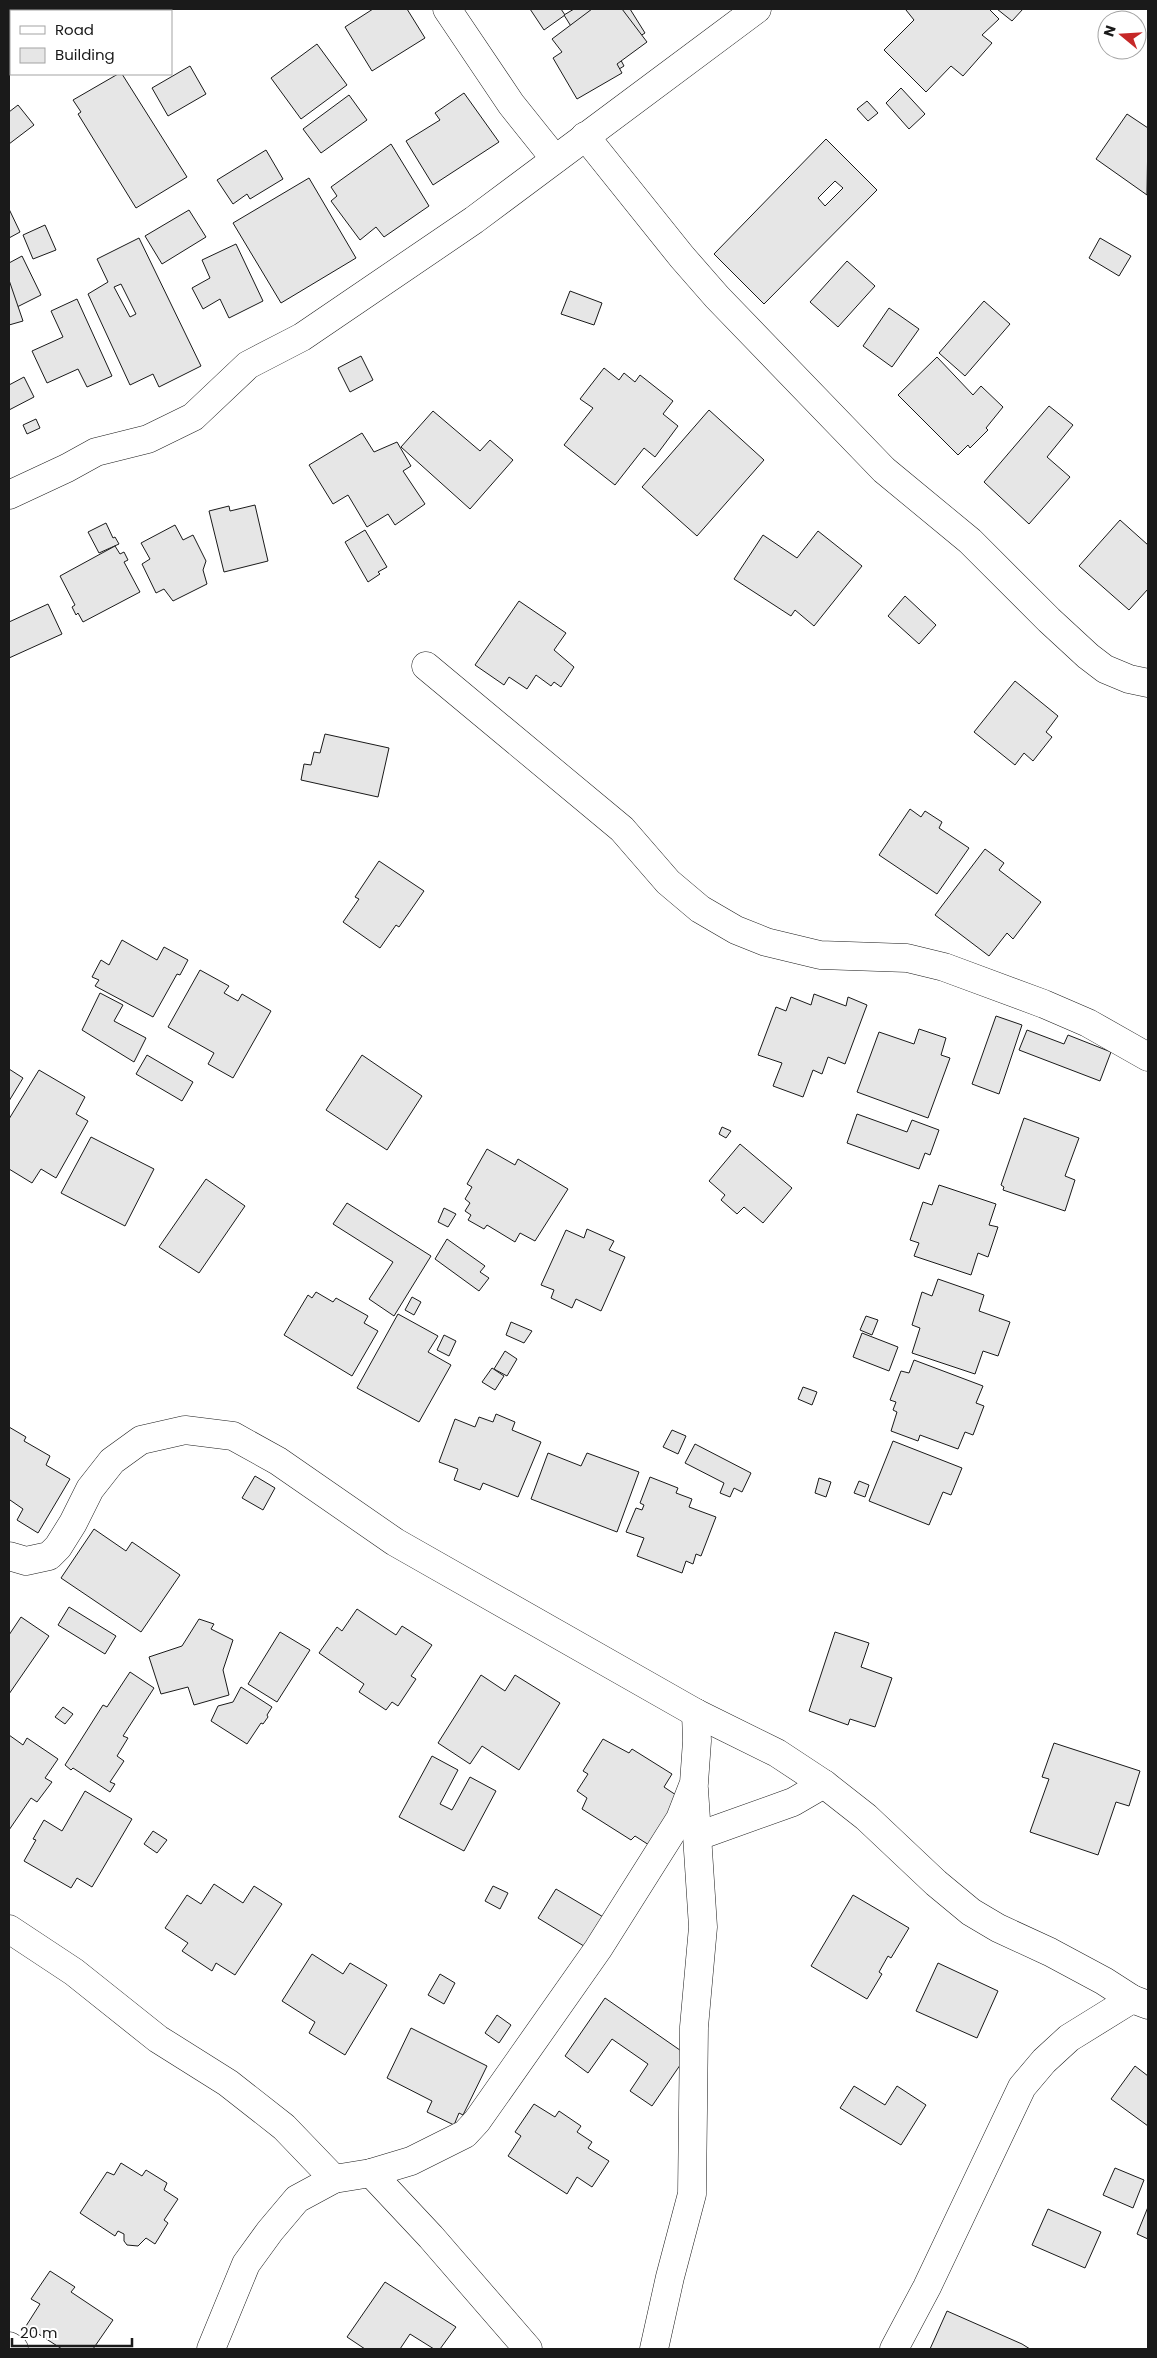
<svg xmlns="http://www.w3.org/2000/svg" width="1157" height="2358" viewBox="0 0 1157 2358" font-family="Poppins,sans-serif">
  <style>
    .building { fill: #e6e6e6; stroke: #1a1a1a; fill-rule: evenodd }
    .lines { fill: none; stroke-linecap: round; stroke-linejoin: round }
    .minor-casing { stroke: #1a1a1a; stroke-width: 29 }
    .minor { stroke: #fff; stroke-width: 28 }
  </style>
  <rect width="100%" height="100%" fill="#fff"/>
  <!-- building -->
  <g class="building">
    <path d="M9 9H19L20 11H11V22L9 23Z"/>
    <path d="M373 9H407L425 38 372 71 345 27Z"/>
    <path d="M530 9H561L565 15 544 30Z"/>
    <path d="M574 9H630L645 33 616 51 624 66 608 76 600 62 595 65 564 15Z"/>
    <path d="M592 9H622L647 42 617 64 622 73 577 99 553 58 562 52 552 39Z"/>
    <path d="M908 9H989L999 19 982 35 992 43 963 76 951 66 926 92 884 50 914 20 906 10Z"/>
    <path d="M997 9H1023L1012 21Z"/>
    <path d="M317 44 347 85 301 119 271 78Z"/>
    <path d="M190 66 206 94 168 116 152 88Z"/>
    <path d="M118 74H122L187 177 136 208 78 114 81 112 73 100Z"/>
    <path d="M901 88 925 114 909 129 886 103Z"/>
    <path d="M464 93 499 142 433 185 406 141 440 120 435 113Z"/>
    <path d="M349 95 367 120 321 153 303 129Z"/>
    <path d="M867 101 878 113 868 121 857 109Z"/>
    <path d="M18 105 34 125 9 144V112Z"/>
    <path d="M1127 114 1148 128 1147 195 1096 159Z"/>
    <path d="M826 139 877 190 764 304 714 254ZM835 181 843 188 825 206 818 198Z"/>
    <path d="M391 144 429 206 384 237 376 227 360 240 331 201 337 196 331 187Z"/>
    <path d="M266 150 283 179 250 199 247 194 233 204 217 180Z"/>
    <path d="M309 178 356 258 281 303 233 223Z"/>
    <path d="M9 209 20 232 9 238Z"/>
    <path d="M189 210 206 237 162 264 145 236Z"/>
    <path d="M45 225 56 250 33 259 23 235Z"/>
    <path d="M139 238 201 366 159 387 153 374 130 385 88 294 108 282 97 259ZM121 284 136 314 130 317 114 287Z"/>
    <path d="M1100 238 1131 256 1119 276 1089 258Z"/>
    <path d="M236 244 263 301 229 318 220 299 203 309 192 288 210 278 202 260Z"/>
    <path d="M22 256 41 295 9 311V263Z"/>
    <path d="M847 261 875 286 838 327 810 302Z"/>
    <path d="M9 280 23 321 9 325Z"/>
    <path d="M570 291 602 303 594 325 561 314Z"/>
    <path d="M77 299 112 376 87 387 78 369 47 383 32 351 63 337 51 311Z"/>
    <path d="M984 301 1010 324 965 376 939 353Z"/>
    <path d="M889 308 919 329 892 367 863 346Z"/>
    <path d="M361 356 373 380 350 392 338 368Z"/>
    <path d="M937 357 973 395 981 386 1003 407 986 428 988 430 970 448 968 445 958 455 898 395Z"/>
    <path d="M604 368 619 380 624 373 635 382 640 375 673 401 663 414 678 426 655 457 644 448 615 485 564 445 593 408 580 399Z"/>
    <path d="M24 377 34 397 9 410V385Z"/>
    <path d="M1049 406 1073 425 1047 457 1070 477 1029 524 984 482Z"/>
    <path d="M709 410 764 460 697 536 642 487Z"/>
    <path d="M433 411 480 451 490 440 513 460 470 509 401 447Z"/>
    <path d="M36 419 40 428 27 434 23 425Z"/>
    <path d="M362 433 374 452 397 442 411 466 403 471 425 504 395 525 388 514 367 527 348 495 333 504 309 465Z"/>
    <path d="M255 505 268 561 224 572 209 511 229 506 230 511Z"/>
    <path d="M1120 520 1148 545V589L1129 610 1079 566Z"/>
    <path d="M106 523 113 538 115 537 119 544 99 553 88 532Z"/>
    <path d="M175 525 183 540 193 535 206 561 203 570 207 584 173 601 164 589 156 593 142 564 150 559 141 543Z"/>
    <path d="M365 530 387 567 378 572 380 574 368 582 345 542Z"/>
    <path d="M818 531 862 566 814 626 795 610 791 616 734 579 763 535 797 558Z"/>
    <path d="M115 546 120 554 124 552 128 560 124 562 140 592 83 622 78 613 76 615 72 607 75 605 60 576Z"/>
    <path d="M905 596 936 625 919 644 888 616Z"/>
    <path d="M519 601 566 633 554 650 574 667 561 687 554 682 551 686 536 675 527 689 509 677 504 685 475 665Z"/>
    <path d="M48 604 62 634 9 658V622Z"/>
    <path d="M1015 681 1058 716 1046 732 1052 737 1033 761 1024 753 1015 765 974 732Z"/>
    <path d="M325 734 389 748 378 797 301 780 304 764 311 765 314 752 320 753Z"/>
    <path d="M910 809 921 817 925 811 942 822 939 828 969 848 937 894 879 855Z"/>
    <path d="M985 849 1004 863 999 870 1041 902 1013 939 1007 933 989 956 935 915Z"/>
    <path d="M379 861 424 891 399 927 396 925 380 948 343 922 359 899 355 897Z"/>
    <path d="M122 940 157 960 164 947 188 960 180 975 177 974 153 1017 95 986 99 980 92 977 101 960 109 965Z"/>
    <path d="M200 970 229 986 224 993 238 1001 242 994 271 1011 233 1078 208 1064 214 1053 168 1027Z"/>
    <path d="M100 993 123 1005 114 1021 146 1038 134 1062 82 1030Z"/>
    <path d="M814 994 846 1006 848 997 867 1005 845 1064 828 1057 822 1074 813 1070 803 1097 773 1086 782 1063 758 1055 776 1007 786 1011 791 997 811 1005Z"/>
    <path d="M996 1016 1022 1025 999 1094 972 1084Z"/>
    <path d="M919 1029 946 1038 941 1055 950 1058 928 1118 857 1092 879 1032 914 1044Z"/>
    <path d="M1027 1030 1064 1044 1068 1035 1111 1052 1100 1081 1019 1050Z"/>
    <path d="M147 1055 193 1082 182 1101 136 1074Z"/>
    <path d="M362 1055 422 1096 387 1150 326 1110Z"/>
    <path d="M9 1069 23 1078 9 1101Z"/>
    <path d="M39 1070 85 1097 76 1114 88 1121 56 1178 41 1169 32 1183 9 1169V1119Z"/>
    <path d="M857 1114 907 1132 912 1120 939 1130 930 1155 925 1153 919 1169 847 1143Z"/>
    <path d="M1024 1118 1079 1138 1065 1176 1075 1180 1065 1211 1003 1190 1004 1187 1001 1185Z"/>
    <path d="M722 1127 731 1131 726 1138 719 1134Z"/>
    <path d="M91 1137 154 1169 125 1226 61 1193Z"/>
    <path d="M740 1144 792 1188 763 1223 744 1207 737 1214 721 1200 725 1195 709 1181Z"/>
    <path d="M487 1149 515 1165 518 1159 568 1189 535 1241 520 1233 515 1242 487 1225 484 1229 468 1220 471 1215 465 1211 470 1203 465 1199 472 1187 467 1184Z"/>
    <path d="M206 1179 245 1206 199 1273 159 1247Z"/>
    <path d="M939 1185 996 1204 989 1225 998 1227 988 1257 978 1253 971 1275 914 1256 919 1243 910 1240 923 1202 932 1205Z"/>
    <path d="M347 1203 431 1256 394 1316 369 1299 393 1262 333 1224Z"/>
    <path d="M444 1208 456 1214 448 1227 438 1222Z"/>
    <path d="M587 1229 614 1241 609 1250 625 1257 601 1311 576 1299 572 1308 551 1298 554 1290 541 1285 566 1230 584 1238Z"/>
    <path d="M447 1239 485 1266 480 1272 489 1278 479 1291 435 1259Z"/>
    <path d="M938 1279 984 1295 979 1311 1010 1322 998 1356 983 1351 975 1374 912 1353 920 1328 912 1325 922 1292 932 1296Z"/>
    <path d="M316 1292 333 1302 336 1298 368 1316 364 1323 378 1331 352 1376 284 1335 308 1295 312 1298Z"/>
    <path d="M412 1297 421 1302 414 1315 405 1310Z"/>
    <path d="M398 1314 438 1336 428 1352 451 1365 419 1422 357 1388Z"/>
    <path d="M866 1316 878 1320 872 1335 860 1330Z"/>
    <path d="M511 1322 532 1331 524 1343 506 1335Z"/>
    <path d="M862 1333 898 1347 889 1371 853 1357Z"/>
    <path d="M444 1335 456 1341 449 1356 437 1350Z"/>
    <path d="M505 1351 517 1359 507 1376 494 1369Z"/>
    <path d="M914 1360 983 1386 976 1403 984 1406 973 1435 965 1432 958 1449 920 1435 918 1441 891 1431 897 1412 893 1410 896 1402 890 1400 901 1371 909 1373Z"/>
    <path d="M492 1368 504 1376 495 1390 482 1382Z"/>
    <path d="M803 1387 817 1392 812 1405 798 1399Z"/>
    <path d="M496 1414 515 1422 512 1430 541 1442 518 1497 483 1483 480 1490 454 1480 458 1469 439 1462 455 1419 475 1427 479 1417 493 1422Z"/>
    <path d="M9 1427 26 1437 24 1441 50 1456 46 1465 70 1479 38 1533 17 1520 23 1509 10 1500 9 1502Z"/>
    <path d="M672 1430 686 1436 678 1454 663 1447Z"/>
    <path d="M893 1441 962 1468 951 1495 943 1492 929 1525 869 1501Z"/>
    <path d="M695 1444 751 1473 742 1492 734 1488 730 1497 720 1493 724 1483 685 1463Z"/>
    <path d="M548 1453 581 1466 587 1453 639 1472 617 1532 531 1499Z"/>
    <path d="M255 1476 275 1488 263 1510 242 1498Z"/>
    <path d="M650 1477 678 1488 676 1493 692 1499 689 1507 716 1517 701 1556 696 1554 693 1564 686 1561 682 1573 637 1556 644 1538 626 1532 636 1508 642 1510 644 1505 640 1503Z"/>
    <path d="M819 1478 831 1482 826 1497 815 1493Z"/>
    <path d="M859 1481 869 1485 865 1497 854 1493Z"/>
    <path d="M94 1529 126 1551 132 1542 180 1575 141 1632 61 1578Z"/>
    <path d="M69 1607 116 1636 105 1654 58 1625Z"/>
    <path d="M357 1609 396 1635 402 1626 432 1645 411 1676 416 1679 398 1706 392 1702 386 1710 359 1692 364 1684 319 1653 337 1627 342 1631Z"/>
    <path d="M21 1617 49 1636 9 1694V1635Z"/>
    <path d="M199 1619 214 1624 211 1629 233 1640 223 1670 229 1695 194 1705 188 1687 161 1694 149 1657 182 1646Z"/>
    <path d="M280 1632 310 1650 277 1702 248 1684Z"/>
    <path d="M835 1632 869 1643 861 1667 892 1678 875 1727 850 1719 848 1725 809 1711Z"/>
    <path d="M130 1672 154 1688 123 1736 128 1738 117 1756 124 1761 110 1782 115 1784 110 1792 73 1768 71 1770 65 1765 103 1705 107 1707Z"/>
    <path d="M481 1675 505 1691 515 1675 560 1703 519 1770 482 1746 470 1764 438 1743Z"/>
    <path d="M241 1687 272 1707 267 1715 268 1717 263 1724 261 1723 247 1744 211 1721 218 1706 233 1702Z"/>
    <path d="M63 1707 73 1714 65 1724 55 1717Z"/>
    <path d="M9 1735 23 1745 27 1738 58 1759 45 1778 52 1782 37 1802 31 1798 9 1830Z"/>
    <path d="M603 1739 629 1753 632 1749 672 1774 664 1787 679 1797 649 1845 635 1836 631 1840 582 1809 587 1798 577 1791 588 1774 583 1771Z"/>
    <path d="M1054 1743 1140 1771 1129 1806 1116 1802 1098 1855 1030 1832 1049 1779 1042 1777Z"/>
    <path d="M432 1756 458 1770 440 1804 452 1810 470 1777 496 1791 464 1851 399 1817Z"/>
    <path d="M85 1791 132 1819 92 1887 77 1878 71 1888 24 1861 36 1840 33 1839 44 1820 62 1831Z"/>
    <path d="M153 1831 167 1840 157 1853 144 1844Z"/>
    <path d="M214 1884 243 1903 254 1886 282 1904 235 1975 216 1963 212 1971 182 1951 188 1943 165 1928 187 1895 201 1904Z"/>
    <path d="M493 1886 508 1893 500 1909 485 1901Z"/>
    <path d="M556 1889 610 1921 592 1951 538 1918Z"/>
    <path d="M853 1895 909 1928 891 1958 888 1956 879 1972 882 1974 867 1999 811 1966Z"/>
    <path d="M312 1954 343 1974 350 1963 387 1985 345 2055 309 2033 315 2022 282 2001Z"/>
    <path d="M938 1963 998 1991 977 2038 916 2011Z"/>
    <path d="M440 1974 455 1983 444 2004 428 1995Z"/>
    <path d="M605 1998 687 2055 652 2106 630 2091 648 2064 612 2039 588 2073 565 2056Z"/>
    <path d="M497 2015 511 2025 499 2043 485 2033Z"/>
    <path d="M411 2028 487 2066 463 2115 459 2113 454 2125 427 2112 432 2101 387 2078Z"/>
    <path d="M1135 2066 1148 2076V2126L1111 2099Z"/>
    <path d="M854 2086 885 2105 897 2086 926 2105 901 2145 840 2108Z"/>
    <path d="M534 2104 555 2117 559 2111 581 2126 577 2132 592 2142 588 2148 609 2161 592 2187 577 2177 567 2194 508 2156 521 2136 515 2132Z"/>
    <path d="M121 2163 142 2176 146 2170 167 2183 164 2190 178 2199 164 2220 168 2223 155 2244 146 2238 138 2246 127 2245 124 2241V2234L118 2231 115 2236 80 2213 107 2172 114 2175Z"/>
    <path d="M1115 2168 1144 2180 1133 2208 1103 2195Z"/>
    <path d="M1148 2207V2239L1137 2234Z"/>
    <path d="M1048 2209 1101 2232 1085 2268 1032 2245Z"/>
    <path d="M50 2271 75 2287 71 2292 113 2320 93 2349H62L26 2326 40 2304 31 2299Z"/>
    <path d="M385 2282 456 2327 440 2349H434L410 2334 400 2349H365L347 2337Z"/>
    <path d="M947 2311 1022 2344 1030 2349H930Z"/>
  </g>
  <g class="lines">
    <!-- minor casing -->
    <g class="minor-casing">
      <g id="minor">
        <path d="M447 9 511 104 555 159"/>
        <path d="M73 11 77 9"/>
        <path d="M9 50 11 48"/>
        <path d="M585 136 682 257 717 297 884 470 970 541 1049 620 1088 656 1105 669 1129 679 1148 683"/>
        <path d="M9 495 67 468 96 452 148 439 193 417 248 365 302 337 474 220 757 9"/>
        <path d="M426 666 622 829 668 882 700 909 736 930 766 942 820 955 907 958 944 967 1044 1004 1088 1023 1148 1057"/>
        <path d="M9 1556 26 1561 49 1556 58 1547 73 1523 90 1489 112 1461 141 1440 185 1430 233 1436 278 1461 395 1542 696 1713 777 1753 824 1784 866 1817 936 1883 971 1912 998 1928 1050 1952 1104 1981 1132 1999 1148 2005"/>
        <path d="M698 1836 793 1802 824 1784"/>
        <path d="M9 1929 74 1972 158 2039 228 2083 284 2127 334 2179"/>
        <path d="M371 2173 431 2237 528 2349"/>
        <path d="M9 2346 14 2349"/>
        <path d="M211 2349 246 2264 270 2231 297 2199 334 2179 371 2173 411 2161 465 2134 477 2121 598 1949 680 1819 694 1783 697 1741 696 1713"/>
        <path d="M654 2349 670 2277 692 2194 694 2027 703 1927 694 1789"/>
        <path d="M894 2349 927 2287 1022 2087 1044 2061 1069 2038 1132 1999"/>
      </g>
    </g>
    <!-- minor -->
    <use href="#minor" class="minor"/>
  </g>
  <!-- border -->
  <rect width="1157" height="2358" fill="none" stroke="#1a1a1a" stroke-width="20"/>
  <!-- legend -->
  <rect x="10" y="10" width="162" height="65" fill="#ffffff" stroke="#a3a3a3"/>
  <rect x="20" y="26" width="25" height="8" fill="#ffffff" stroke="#a3a3a3"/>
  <text x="55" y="35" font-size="15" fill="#1a1a1a">Road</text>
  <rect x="20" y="48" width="25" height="15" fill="#e6e6e6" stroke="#a3a3a3"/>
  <text x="55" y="60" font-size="15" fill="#1a1a1a">Building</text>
  <!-- north arrow -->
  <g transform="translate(1122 35) rotate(288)"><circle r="24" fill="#ffffff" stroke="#a3a3a3"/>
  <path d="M0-4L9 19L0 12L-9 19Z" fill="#c62828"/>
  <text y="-8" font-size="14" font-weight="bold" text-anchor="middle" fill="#1a1a1a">N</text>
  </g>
  <!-- scale -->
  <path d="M12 2338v8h120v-8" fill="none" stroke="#1a1a1a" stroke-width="2.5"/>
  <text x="20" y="2338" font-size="15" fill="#1a1a1a" stroke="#ffffff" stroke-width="4" paint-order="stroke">20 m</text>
</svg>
